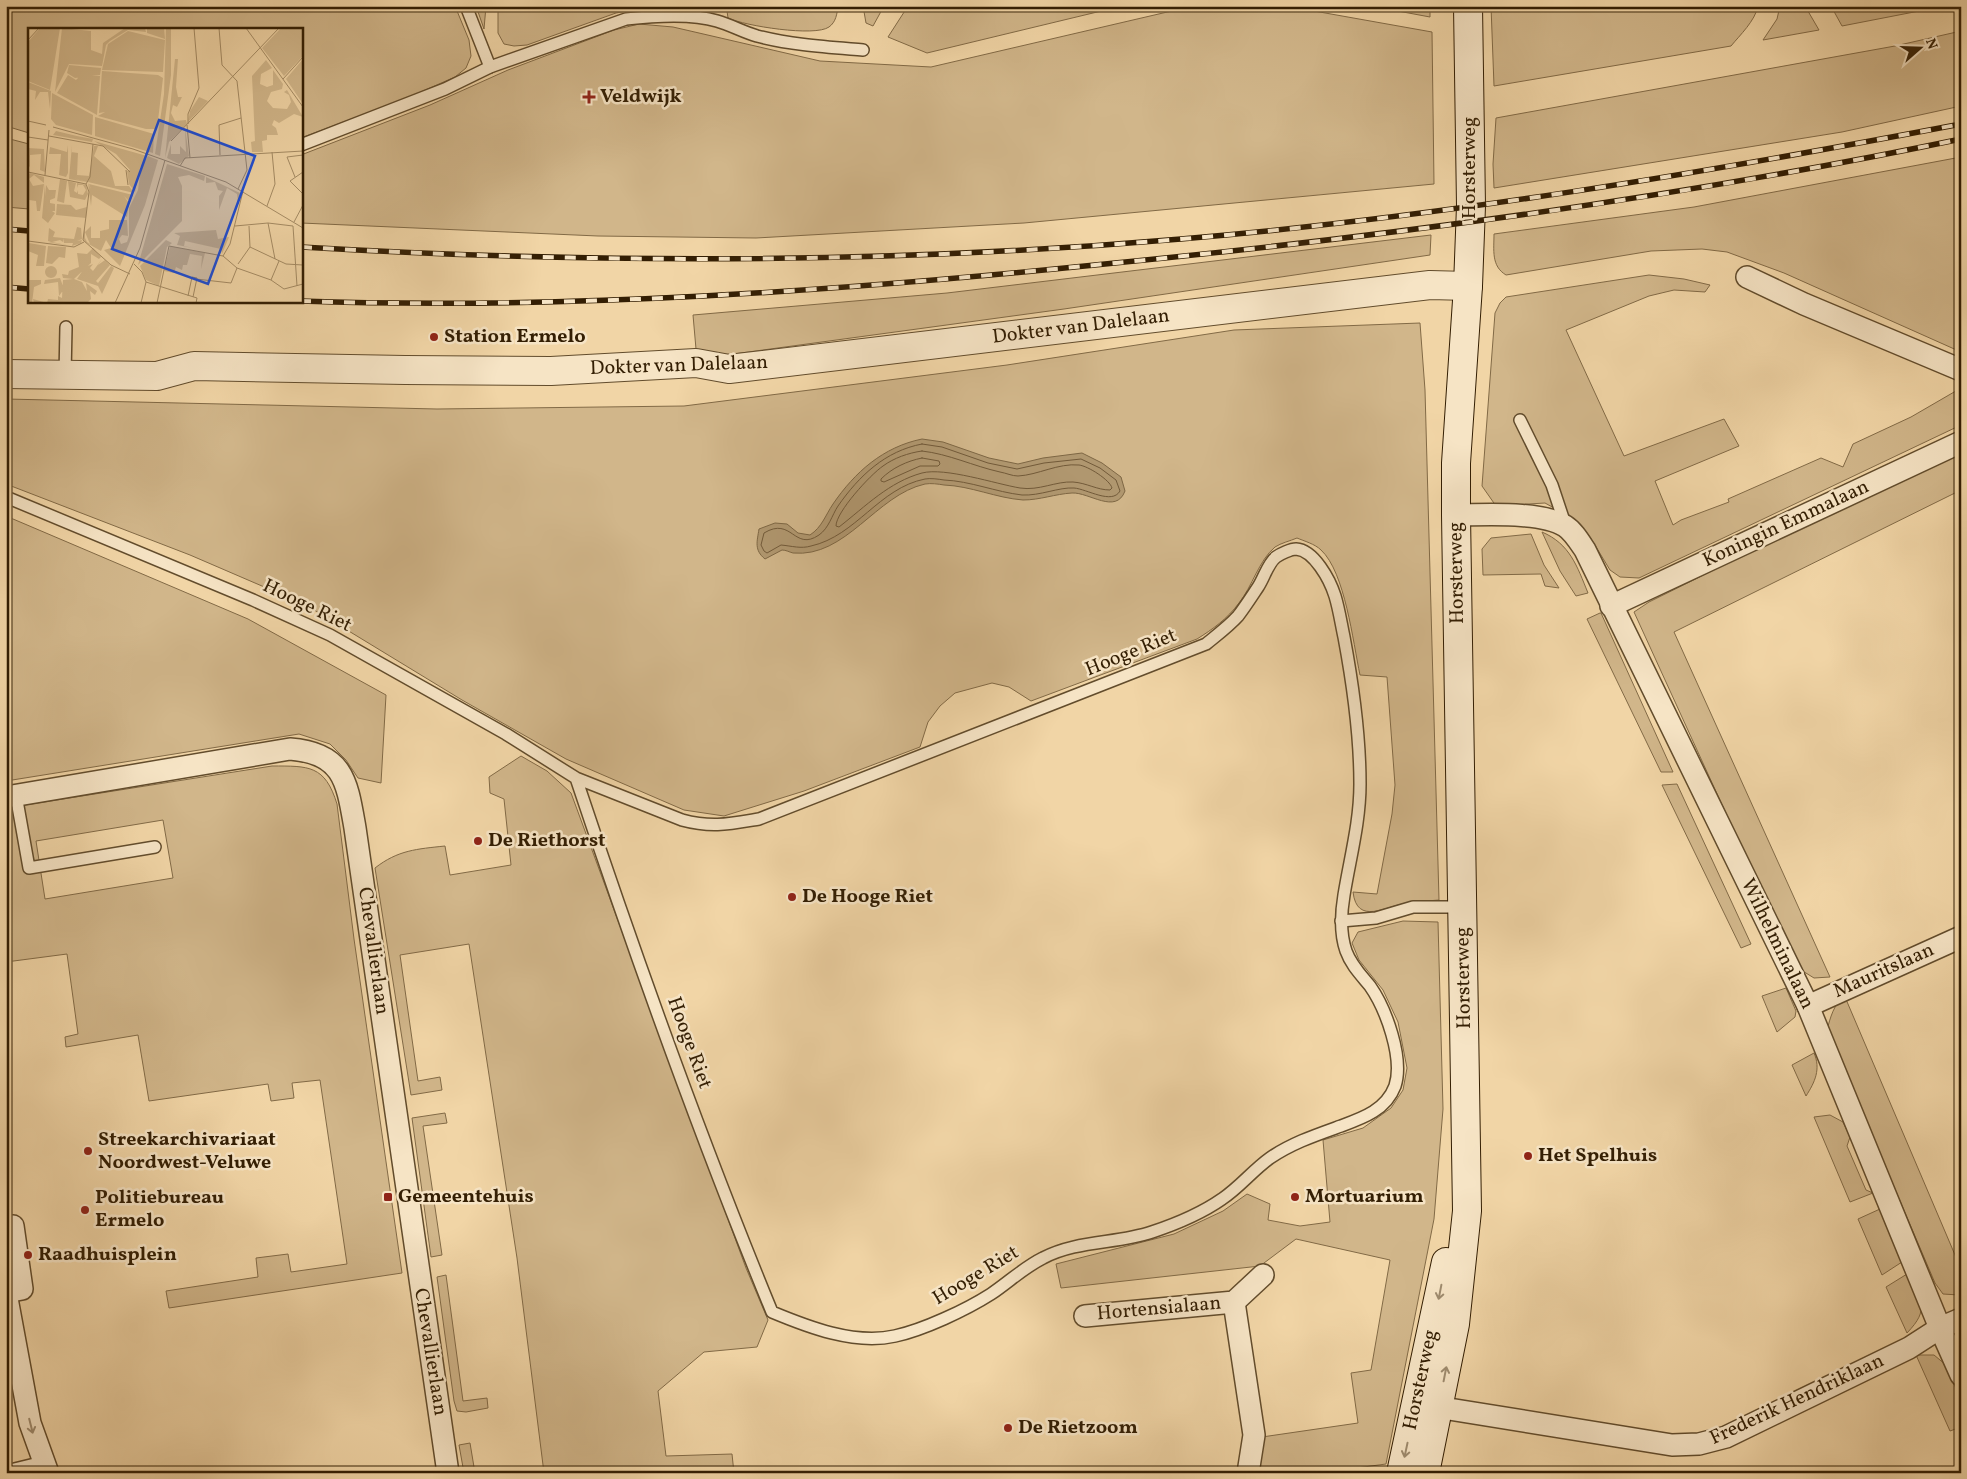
<svg xmlns="http://www.w3.org/2000/svg" width="1967" height="1479" viewBox="0 0 1967 1479" font-family="Vollkorn,serif">
  <style>
    .green { fill: #d1b68a; stroke: #826a46; fill-rule: evenodd }
    .water { fill: #b0976f; stroke: #7e6744 }
    .lines { fill: none; stroke-linecap: round; stroke-linejoin: round }
    .shore { stroke: #725a39; stroke-width: 1 }
    .service-casing { stroke: #624c2c; stroke-width: 14 }
    .minor-casing { stroke: #624c2c; stroke-width: 24 }
    .tertiary-casing { stroke: #624c2c; stroke-width: 30 }
    .secondary-casing { stroke: #331e03; stroke-width: 30 }
    .service { stroke: #f6e4c5; stroke-width: 11 }
    .minor { stroke: #f6e4c5; stroke-width: 21 }
    .tertiary { stroke: #f6e4c5; stroke-width: 28 }
    .secondary { stroke: #f6e4c5; stroke-width: 28 }
    .rail-casing { stroke: #331e03; stroke-width: 5.5 }
    .rail { stroke: #f6e4c5; stroke-width: 4; stroke-dasharray: 11; stroke-linecap: butt }
    .oneway { stroke: #9e8b6e }
    .poi-dot { fill: #8f2418; stroke: #f6e4c5; stroke-width: 2 }
    .labels { text-anchor: middle; dominant-baseline: central; stroke-width: 5; stroke-linejoin: round; paint-order: stroke }
    .poi-label { font-size: 20px; font-weight: bold; fill: #331e03; stroke: #f6e4c5; text-anchor: start }
    .street-label { font-size: 20px; fill: #331e03; stroke: #f6e4c5 }
    .inset-road { fill: none; stroke: #a58c65; stroke-width: 1 }
    .view { fill: #1d4ed8; fill-opacity: 0.15; stroke: #1d4ed8; stroke-width: 2.5 }
    .inset-edge { fill: none; stroke: #331e03; stroke-width: 2.5 }
  </style>
  <rect width="100%" height="100%" fill="#f1d5a6"/>
  <filter id="stains"><feTurbulence type="fractalNoise" baseFrequency=".004" numOctaves="4"/><feColorMatrix values="0 0 0 0 .2 0 0 0 0 .09 0 0 0 0 .02 0 0 0 .5 -.17"/></filter>
  <radialGradient id="worn" r=".72"><stop offset=".6" stop-color="#630" stop-opacity="0"/><stop offset="1" stop-color="#630" stop-opacity=".3"/></radialGradient>
  <!-- green -->
  <g class="green">
    <path d="M6 6H455L469 40 471 56 466 68 455 77 407 98 301 138V29H29V133L6 126Z"/>
    <path d="M476 6H486L484 29Z"/>
    <path d="M498 6H690L632 10 616 13 527 45 514 46 504 44 498 33Z"/>
    <path d="M729 6H838C837 14 836 22 829 27 815 37 745 26 728 18L727 11Z"/>
    <path d="M863 6H884L873 26 866 23Z"/>
    <path d="M908 6H1122L927 53 888 37Z"/>
    <path d="M1193 6H1286L1432 32 1434 184 1024 223 756 238 598 236 301 223V155L430 105 508 70 614 30 639 24 673 27 820 61 931 67Z"/>
    <path d="M1371 6H1430V17Z"/>
    <path d="M1491 6H1758C1755 21 1740 35 1731 46L1494 86Z"/>
    <path d="M1780 6H1805L1819 30 1763 40 1777 19Z"/>
    <path d="M1831 6H1945L1842 26Z"/>
    <path d="M1961 31V106L1842 132 1494 188 1493 164 1496 118 1895 46Z"/>
    <path d="M6 138 29 144V209L6 207Z"/>
    <path d="M1961 157V352L1784 273 1727 252 1702 249 1651 251 1506 275C1491 266 1494 250 1494 234L1694 207Z"/>
    <path d="M1431 235 1430 255 1064 309 719 356 696 349 693 315 947 293Z"/>
    <path d="M1649 275 1684 279 1710 285 1705 292 1674 290 1649 296 1566 330 1624 456 1724 419 1739 446 1655 481 1673 525 1681 520 1729 502 1728 499 1821 458 1843 467 1853 444 1911 417 1961 388V425L1639 578 1620 577 1610 570 1590 537 1565 514 1545 503 1496 506 1482 486 1495 313 1500 303 1506 297Z"/>
    <path d="M1420 323 1425 390 1439 900C1429 901 1418 901 1407 903 1386 906 1357 926 1353 892L1377 894 1392 814 1395 785 1387 677 1360 675C1353 642 1345 572 1321 550 1315 544 1304 541 1297 538 1290 541 1281 543 1275 547 1259 560 1252 587 1239 603 1227 619 1213 629 1197 639L1031 701 1009 687 992 683 955 693 940 706 928 722 920 747 804 791 724 816 684 810 566 759 462 700 306 605 190 555 6 484V399L437 409 684 406 1007 365 1234 330Z"/>
    <path d="M1961 453V490L1674 632 1830 977 1814 978 1793 965 1771 912 1634 612 1649 602 1766 544Z"/>
    <path d="M6 516 248 619 386 695 381 783 358 778 346 760 330 744 299 734 6 781Z"/>
    <path d="M1542 532C1570 544 1577 566 1588 593L1576 596 1560 571Z"/>
    <path d="M1531 534 1544 565 1559 588 1545 586 1541 574 1483 575 1482 549 1491 538Z"/>
    <path d="M1600 613H1601L1673 772H1661L1587 619Z"/>
    <path d="M521 756 547 771 571 793 746 1268 768 1320 757 1347 704 1352 658 1391 666 1456 732 1454 734 1473H544L517 1258 469 944 400 955 418 1081 440 1077 442 1090 411 1095 375 868C398 850 417 849 445 846L450 875 511 865 504 799 490 793 489 777Z"/>
    <path d="M272 766C309 766 325 765 337 804L354 939 402 1273 169 1308 166 1291 258 1277 256 1258 288 1254 291 1272 347 1264 320 1080 292 1083 294 1098 271 1101 268 1084 149 1101 138 1035 66 1047 65 1037 78 1034 67 954 6 962V808ZM163 820 173 878 45 899 36 841Z"/>
    <path d="M1677 784 1751 944 1741 948 1662 785Z"/>
    <path d="M1403 921 1438 922 1443 1109 1434 1219 1386 1464 1319 1473H1259L1262 1437 1358 1423 1351 1373 1371 1370 1390 1260 1296 1239 1260 1266 1061 1288 1056 1264 1174 1234 1223 1211 1247 1194 1270 1204 1268 1220 1300 1226 1330 1222 1323 1140 1363 1128 1391 1108 1403 1090 1407 1068 1398 1022 1383 990 1359 960 1352 943 1358 932Z"/>
    <path d="M1786 988 1796 1011 1795 1017 1777 1032 1762 996Z"/>
    <path d="M1845 997 1961 1269V1295H1959L1943 1294 1935 1283 1827 1030C1830 1019 1834 1002 1845 997Z"/>
    <path d="M1814 1053C1821 1069 1815 1082 1806 1096L1792 1065Z"/>
    <path d="M445 1113 447 1123 423 1126 442 1255 431 1257 412 1118Z"/>
    <path d="M1830 1115 1843 1122 1850 1137 1847 1146 1866 1190 1873 1193 1850 1202 1814 1117Z"/>
    <path d="M1880 1209 1902 1262 1882 1275 1858 1219Z"/>
    <path d="M1907 1274C1920 1302 1931 1308 1907 1333L1886 1287Z"/>
    <path d="M446 1275 463 1401 487 1398 488 1408 466 1412 457 1411 454 1401 437 1277Z"/>
    <path d="M1916 1355H1934L1946 1365 1961 1401V1427L1950 1431Z"/>
    <path d="M470 1443 475 1473H464L459 1445Z"/>
  </g>
  <!-- water -->
  <path class="water" d="M922 439 943 442 989 458 1018 464 1043 458 1082 453 1102 463 1121 477 1125 491C1116 515 1089 492 1072 493 1055 494 1040 500 1023 500 996 498 971 486 944 485 938 484 931 483 925 484 876 495 846 558 793 553 789 552 786 550 782 550L765 559C754 550 757 542 759 529L775 523 787 524 798 533 810 535C822 527 825 516 833 504 855 472 883 447 922 439Z"/>
  <g class="lines">
    <!-- shore -->
    <g class="shore">
      <path d="M922 444 942 447 988 463 1017 469 1044 463 1081 459 1100 468 1116 480 1120 491C1112 505 1087 489 1074 488 1059 487 1040 496 1022 495 996 492 970 481 944 480 938 479 930 478 925 479 879 488 856 536 811 546 801 549 792 546 781 545L767 553 764 551 761 545 764 533C792 516 794 552 819 535 829 528 832 515 838 506 859 476 885 451 922 444Z"/>
      <path d="M922 451C949 454 973 466 1000 472 1006 473 1012 476 1018 476 1038 475 1058 463 1079 465 1088 466 1110 480 1112 488L1110 490C1097 490 1087 483 1073 482 1056 481 1039 491 1020 488 996 484 945 467 922 473 889 482 866 506 839 527L836 526C836 512 870 475 883 466 894 458 908 453 922 451Z"/>
      <path d="M922 458 939 461 940 464 938 466H920L884 482 881 481V479C892 468 907 461 922 458Z"/>
    </g>
    <!-- service casing -->
    <g class="service-casing">
      <g id="service">
        <path d="M466 6 490 67"/>
        <path d="M301 145 445 89 490 67 626 19C653 16 691 13 717 21 731 25 743 32 757 36 792 45 827 47 863 50"/>
        <path d="M65 375 66 327"/>
        <path d="M1520 420 1552 485 1566 527"/>
        <path d="M6 497 253 600 330 635 506 734 576 778 682 820C712 828 729 824 759 819L1206 644C1217 635 1229 626 1238 616 1245 607 1252 596 1258 587 1264 578 1268 563 1276 557 1280 554 1291 549 1296 549 1314 550 1330 580 1335 596 1339 609 1341 623 1344 637 1353 685 1360 735 1360 784 1360 822 1350 858 1344 895 1341 913 1340 934 1346 951 1351 965 1361 975 1370 986 1386 1009 1404 1058 1395 1086 1386 1110 1363 1118 1341 1126 1316 1135 1292 1143 1270 1158 1253 1170 1240 1187 1222 1199 1202 1213 1176 1224 1152 1232 1117 1244 1077 1240 1043 1258 1023 1268 1009 1282 991 1294 966 1310 923 1330 895 1336 854 1345 808 1327 772 1312 700 1137 636 958 576 778"/>
        <path d="M16 795 29 868 155 847"/>
        <path d="M1341 921 1376 918 1413 907H1462"/>
        <path d="M6 1471 43 1462"/>
      </g>
    </g>
    <!-- minor casing -->
    <g class="minor-casing">
      <g id="minor">
        <path d="M1747 277 1804 304 1961 370"/>
        <path d="M1456 515C1484 515 1541 511 1565 526 1573 531 1579 541 1585 550L1808 1006 1940 1328 1961 1375"/>
        <path d="M1611 606 1961 442"/>
        <path d="M6 797 290 749C344 753 347 782 355 828L448 1473"/>
        <path d="M1808 1006 1961 937"/>
        <path d="M6 1227 13 1226 22 1289 6 1292"/>
        <path d="M6 1293 30 1423 48 1473"/>
        <path d="M1234 1302 1254 1435 1248 1473"/>
        <path d="M1085 1316 1234 1302 1263 1275"/>
        <path d="M1424 1405 1672 1445 1699 1444 1726 1437 1909 1348 1940 1328 1961 1319"/>
      </g>
    </g>
    <!-- tertiary casing -->
    <g class="tertiary-casing">
      <path id="tertiary" d="M6 374 157 376 194 366 405 370 551 371 696 363 729 369 1430 285 1468 286"/>
    </g>
    <!-- secondary casing -->
    <g class="secondary-casing">
      <g id="secondary">
        <path d="M1401 1473 1446 1262"/>
        <path d="M1425 1473 1455 1324 1467 1211 1456 515V463L1468 286 1471 206 1468 6"/>
      </g>
    </g>
    <!-- service -->
    <use href="#service" class="service"/>
    <!-- minor -->
    <use href="#minor" class="minor"/>
    <!-- tertiary -->
    <use href="#tertiary" class="tertiary"/>
    <!-- secondary -->
    <use href="#secondary" class="secondary"/>
    <!-- rail casing -->
    <g class="rail-casing">
      <g id="rail">
        <path d="M6 229 29 231"/>
        <path d="M301 247C594 264 888 264 1181 239 1443 217 1703 173 1961 124"/>
        <path d="M6 287 29 289"/>
        <path d="M300 301C569 310 838 291 1105 264 1392 236 1678 198 1961 139"/>
      </g>
    </g>
    <!-- rail -->
    <use href="#rail" class="rail"/>
  </g>
  <!-- one-way arrows -->
  <defs><path id="oneway-shaft" d="M-6 0H5M1.5-3L5.5 0L1.5 3" fill="none" stroke-width="1.6" stroke-linecap="round" stroke-linejoin="round" transform="scale(1.25)"/></defs>
  <g class="oneway">
    <use href="#oneway-shaft" transform="translate(1440 1292) rotate(101)"/>
    <use href="#oneway-shaft" transform="translate(1445 1374) rotate(-79)"/>
    <use href="#oneway-shaft" transform="translate(31 1426) rotate(76)"/>
    <use href="#oneway-shaft" transform="translate(1406 1450) rotate(102)"/>
  </g>
  <!-- markers -->
  <g class="poi-dot">
    <path d="M586.5 89.5h5v5h5v5h-5v5h-5v-5h-5v-5h5z"/>
    <circle cx="434" cy="337" r="5"/>
    <circle cx="478" cy="841" r="5"/>
    <circle cx="792" cy="897" r="5"/>
    <circle cx="88" cy="1151" r="5"/>
    <circle cx="1528" cy="1156" r="5"/>
    <rect x="383" y="1192" width="10" height="10" rx="2.5"/>
    <circle cx="1295" cy="1197" r="5"/>
    <circle cx="85" cy="1210" r="5"/>
    <circle cx="28" cy="1255" r="5"/>
    <circle cx="1008" cy="1428" r="5"/>
  </g>
  <g class="labels">
    <!-- poi labels -->
    <g class="poi-label">
      <text x="600" y="97">Veldwijk</text>
      <text x="444" y="337">Station Ermelo</text>
      <text x="488" y="841">De Riethorst</text>
      <text x="802" y="897">De Hooge Riet</text>
      <text x="98" y="1140">Streekarchivariaat<tspan x="98" dy="23">Noordwest-Veluwe</tspan></text>
      <text x="1538" y="1156">Het Spelhuis</text>
      <text x="398" y="1197">Gemeentehuis</text>
      <text x="1305" y="1197">Mortuarium</text>
      <text x="95" y="1198">Politiebureau<tspan x="95" dy="23">Ermelo</tspan></text>
      <text x="38" y="1255">Raadhuisplein</text>
      <text x="1018" y="1428">De Rietzoom</text>
    </g>
    <!-- street labels -->
    <g class="street-label">
      <text transform="translate(1470 168) rotate(-90)">Horsterweg</text>
      <text transform="translate(1081 327) rotate(-7)">Dokter van Dalelaan</text>
      <text transform="translate(679 366) rotate(-2)">Dokter van Dalelaan</text>
      <text transform="translate(1786 524) rotate(-25)">Koningin Emmalaan</text>
      <text transform="translate(1457 573) rotate(-91)">Horsterweg</text>
      <text transform="translate(307 606) rotate(26)">Hooge Riet</text>
      <text transform="translate(1131 653) rotate(-22)">Hooge Riet</text>
      <text transform="translate(1777 944) rotate(64)">Wilhelminalaan</text>
      <text transform="translate(373 951) rotate(82)">Chevallierlaan</text>
      <text transform="translate(1884 971) rotate(-24)">Mauritslaan</text>
      <text transform="translate(1464 978) rotate(-91)">Horsterweg</text>
      <text transform="translate(689 1043) rotate(70)">Hooge Riet</text>
      <text transform="translate(976 1276) rotate(-31)">Hooge Riet</text>
      <text transform="translate(1159 1309) rotate(-5)">Hortensialaan</text>
      <text transform="translate(430 1352) rotate(81)">Chevallierlaan</text>
      <text transform="translate(1421 1380) rotate(-78)">Horsterweg</text>
      <text transform="translate(1797 1400) rotate(-25)">Frederik Hendriklaan</text>
    </g>
  </g>
  <!-- overview -->
  <g transform="translate(28 28)">
    <rect width="275" height="275" fill="#f1d5a6"/>
    <path d="M12 0H32L22 62 0 53V14ZM34 0 63 3V22L74 26 75 15 97 0H117L118 4 100 2 82 13 78 17 74 38 41 36 27 64ZM119 0H136L137 11 119 5ZM138 0H143V47L132 128 127 126 136 66ZM253 0H275V28L256 48 234 20ZM100 3 137 12 135 44 74 42 80 16ZM147 31H150L148 59 150 69H154L149 79 145 77 143 85 147 93 158 92 159 96 141 114 137 130ZM275 31V76L258 51ZM238 32 244 40 233 46 232 56 239 59 245 57V42L255 56 254 61 243 64 239 73 245 80 259 81 263 74 261 67 256 64 259 62 275 89 266 86 251 95 246 92 244 97 248 100 250 107H239V112L234 113 235 124H224L223 114 227 113 224 48ZM41 37 73 40 72 47 47 50 39 45ZM74 43 130 47 135 50 129 101H118L70 88 77 84 71 85ZM40 47 48 52 52 48H72L69 87 29 65ZM0 54 23 63 22 81 20 64H12L7 72 8 63 0 61ZM24 65 65 87 64 107 28 97 23 91ZM171 69 180 73 160 94 162 83ZM67 89 126 106 125 125 67 108ZM157 100 161 128 151 136 139 130 143 116V126H152V118L158 124ZM28 103 49 108 65 111 64 114 25 107ZM66 113 119 128 112 140 107 164 101 156 99 143 102 142 88 126ZM40 117V145L38 149 31 147 33 126H21L22 119 39 124ZM44 117 43 124 50 125 49 147 62 148 59 154 44 150 58 154 41 151ZM66 118H70L66 128 83 143 87 158H101L106 165 60 154ZM0 120 16 121 17 144 12 142 13 126 2 127V138L0 141ZM120 128 130 132 117 177 92 238 76 222 83 220 78 212 73 223 57 214 55 210 57 199V210L59 214 62 216 57 204 63 198V210H72V203L81 201V192H99L100 208 94 207 91 211 93 216 99 214 101 208V180L110 162 113 140ZM139 136 177 148 176 153 161 147 150 149 154 158V193L110 237ZM2 145 16 149V155L6 147 1 151 5 158 16 156 12 183H9L8 173 1 172 0 177V147ZM178 149 212 165 210 174 209 166 199 160 191 182V168L195 163 190 162 187 154 178 155ZM32 151 39 153 36 175 29 173ZM40 153 48 155 46 163 49 165 50 162V166L55 167 58 162 55 157H50L49 160V155L58 157 60 166 57 172 42 169ZM60 155 63 161 61 156 105 167 102 174 96 168 101 175 99 189 64 167 63 178ZM17 156V169L18 157 21 162H28L27 170 22 172V175L27 176V183H24L27 185 20 195 14 190ZM29 176 43 177 48 182 59 179 58 190 28 187ZM49 199 53 200 54 211 49 213 54 212 53 215 44 218 45 215H36L35 210V214L32 212 24 214 43 218 20 214H23L20 213 21 200 27 204 25 209 46 211ZM188 202 190 211 201 209 194 226 193 221 157 213 156 218 165 220 149 217 152 208 146 205ZM138 212 144 215 139 219 131 258 118 252 112 238ZM1 215 18 218 16 238H8L10 227 0 223ZM20 218 38 219 37 230 31 229 24 236 18 235ZM142 218 177 225 173 241 174 228 162 226 159 237H155L154 242 148 239 146 245 136 243ZM65 220 73 229 71 231 63 226V235L46 251 54 254 59 263 58 255 69 263 67 267 62 263 63 271 59 275H6L5 271 19 275 20 271 30 272V268L34 270 35 252 45 251 35 250 34 246 40 247 41 243 51 239 49 225 59 226ZM74 231 70 237 77 232 82 237 68 253 70 255 83 238 86 240 74 266 70 258 49 251 57 239 65 236 62 240 65 243ZM17 244a6 6 0 1 1 12 0a6 6 0 1 1-12 0ZM32 250 36 261 31 268 30 254 16 256 17 252ZM0 252H13V256L6 259 4 275H0Z" fill="#d1b68a"/>
    <path class="inset-road" d="M191 0 194 37 209 53 219 142 210 161M218 0 275 79M0 12 11 0M255 51 275 29M0 93 18 97M160 96V86L171 60 166 0M159 97 162 130M25 99 105 121 198 154 275 200M21 108 75 118 102 144M0 109 20 112M143 113 251 0M192 127 191 97 213 90M152 138 157 130 275 123M98 142 100 157M0 144 58 156 61 164 55 212 83 237 102 246M275 144 262 153 275 166M17 147 21 102M267 149 259 129 275 127M58 156 62 149 65 116M239 178 247 156 244 124M266 194 275 177M240 195 247 231M207 198 240 195 265 198 269 258M0 213 46 219 56 214M222 219 258 236 275 237M195 228 209 240 243 252 256 261 275 256M195 228 202 216 215 163M106 236 114 244 118 254 169 270 168 275M210 236 222 219 221 198M168 251 203 255 209 240M243 252 251 233M160 268 164 249 169 250 165 269M87 275 112 220 137 132M113 275 118 254M129 275 141 218 195 228"/>
    <path class="view" d="M131 92 227 128 180 256 84 221Z"/>
    <rect width="275" height="275" class="inset-edge"/>
  </g>
  <!-- margin -->
  <rect width="1967" height="1479" fill="none" stroke="#f1d5a6" stroke-width="25"/>
  <rect x="8" y="8" width="1952" height="1464" fill="none" stroke="#331e03" stroke-width="2.5"/>
  <rect x="12" y="12" width="1942" height="1454" fill="none" stroke="#331e03"/>
  <!-- north arrow -->
  <g transform="translate(1920 48) rotate(70)" stroke="#f6e4c5" stroke-width="4" paint-order="stroke">
  <path d="M0-4L9 19L0 12L-9 19Z" fill="#331e03"/>
  <text y="-8" font-size="14" font-weight="bold" text-anchor="middle" fill="#331e03">N</text>
  </g>
  <rect width="100%" height="100%" filter="url(#stains)"/>
  <rect width="100%" height="100%" fill="url(#worn)"/>
</svg>
